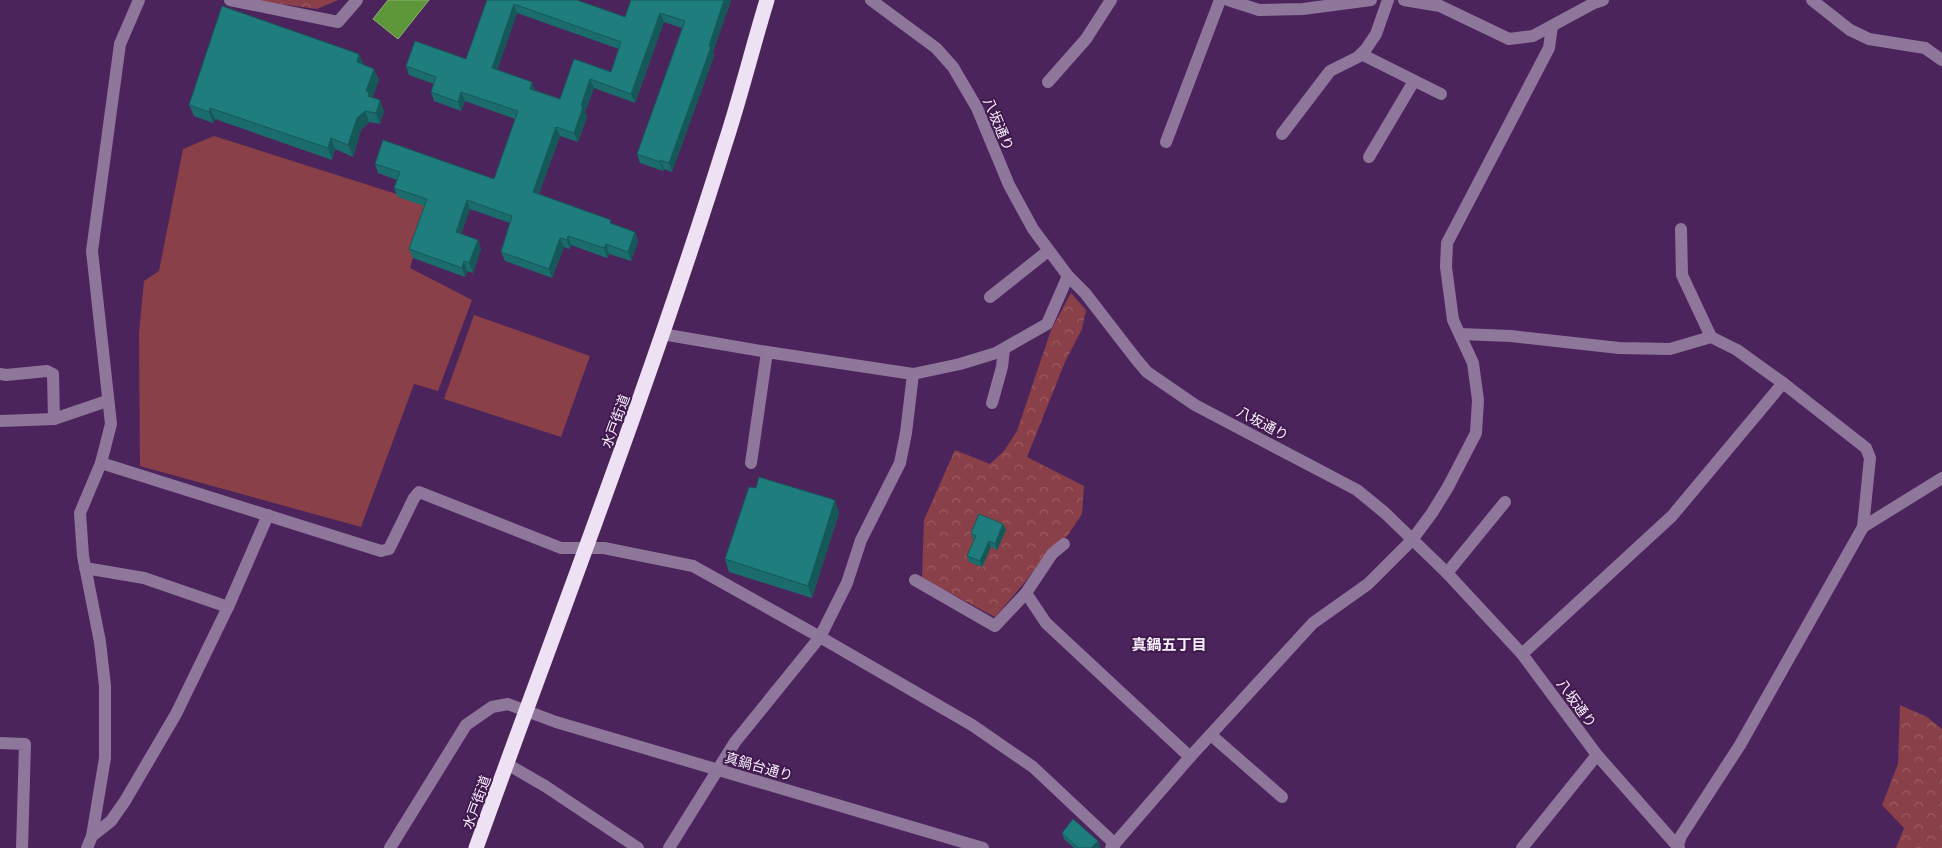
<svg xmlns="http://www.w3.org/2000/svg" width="1942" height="848" viewBox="0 0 1942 848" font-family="Manrope,'Noto Sans JP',sans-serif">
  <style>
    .green { fill: #8a4048 }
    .forest { fill: url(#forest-crowns) }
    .water { fill: #5e963a; stroke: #8cb175 }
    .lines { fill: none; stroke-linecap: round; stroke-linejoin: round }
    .minor { stroke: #8f769b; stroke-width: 12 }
    .highway { stroke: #ede1f3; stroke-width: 15 }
    .wall { fill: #1b6c6c; fill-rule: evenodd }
    .shaded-wall { fill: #165858 }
    .building { fill: #1f7d7d; stroke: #165858; fill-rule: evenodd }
    .labels { text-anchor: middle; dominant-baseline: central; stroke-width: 4; stroke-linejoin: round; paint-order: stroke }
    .street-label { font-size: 14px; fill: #f9f0fe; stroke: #40194f }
    .neighbourhood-label { font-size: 15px; font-weight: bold; fill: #f9f0fe; stroke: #40194f }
  </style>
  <defs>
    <pattern id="forest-crowns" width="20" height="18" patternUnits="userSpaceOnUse" patternTransform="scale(1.25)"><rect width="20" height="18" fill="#8a4048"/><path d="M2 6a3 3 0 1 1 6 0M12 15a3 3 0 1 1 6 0" fill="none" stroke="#9b5c63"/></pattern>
  </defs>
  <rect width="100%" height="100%" fill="#4b245b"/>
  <!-- green -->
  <g class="green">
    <path d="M214 136 428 204 410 268 472 300 438 391 414 384 361 527 140 466 139 333 144 281 159 271 183 149Z"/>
    <path d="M474 315 590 356 561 437 444 399Z"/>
  </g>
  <!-- forest -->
  <g class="forest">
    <path d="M253 0H338L317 9Z"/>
    <path d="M1071 293 1086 310 1082 329 1065 362 1027 457 1084 486 1082 514 1068 535 1046 554 1025 582 995 617 922 578 924 520 955 450 990 464 1004 451 1017 431 1051 330Z"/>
    <path d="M1900 705 1927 717 1942 729V848H1896L1904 828 1882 805 1898 764Z"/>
  </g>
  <!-- water -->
  <path class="water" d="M388 0H429L398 39 373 19Z"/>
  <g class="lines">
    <!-- minor -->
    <g class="minor">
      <path d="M230 0 338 22 357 0"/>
      <path d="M871 0 936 48 953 67 977 108 1009 185 1033 229 1068 276 1085 293 1136 359 1147 372 1195 405 1357 490 1385 513 1447 573 1522 654 1597 755 1679 848"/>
      <path d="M1228 0 1259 10 1303 9 1371 0"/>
      <path d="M1404 0 1440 6 1509 39 1533 36 1594 3 1603 0"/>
      <path d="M1812 0 1850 30 1869 39 1925 48 1942 60"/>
      <path d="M1361 54 1441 94"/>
      <path d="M1048 82 1086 39 1111 0"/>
      <path d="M1282 134 1330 71 1358 57 1366 49 1376 34 1388 0"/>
      <path d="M1166 142 1220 0"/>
      <path d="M1369 157 1414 81"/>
      <path d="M1681 229 1682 275 1711 337"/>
      <path d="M990 297 1048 251"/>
      <path d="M662 334 767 352 913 374 960 364 996 353 1047 324 1068 276"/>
      <path d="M1460 334 1511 336 1619 348 1670 349 1711 337 1737 350 1783 383"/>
      <path d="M0 374 6 375 47 371 53 374 54 419"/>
      <path d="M992 403 1002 367 1004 349"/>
      <path d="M0 421 54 419 107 401"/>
      <path d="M101 463 381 551 389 549 414 498 419 492 561 548H604L693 566 820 637 972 725 1033 767 1115 844"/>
      <path d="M751 463 767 352"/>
      <path d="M85 568 144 578 228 607"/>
      <path d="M1447 573 1505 502"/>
      <path d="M915 580 995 626 1026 593 1046 623 1190 757"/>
      <path d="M1026 593 1052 554 1064 544"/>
      <path d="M1522 654 1672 516 1783 383 1866 448 1870 458 1863 527"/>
      <path d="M1211 735 1282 797"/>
      <path d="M0 743 25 744 22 848"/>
      <path d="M507 764 545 786 638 848"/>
      <path d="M92 836 111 821 125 801 176 714 228 607 268 515"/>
      <path d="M87 848 92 836 105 758V686L100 642 83 556 80 513 101 463 111 424 92 251 120 44 139 0"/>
      <path d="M390 848 466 725 492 707 508 704 556 722 983 848"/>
      <path d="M669 848 735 742 820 637 847 583 861 540 900 463 906 433 913 374"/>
      <path d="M1111 848 1190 757 1313 623 1368 584 1412 540 1432 513 1448 487 1476 433 1478 400 1473 363 1453 320 1446 267 1447 243 1549 48 1552 26"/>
      <path d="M1522 848 1597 755"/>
      <path d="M1677 848 1681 836 1740 745 1863 527 1942 478"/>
    </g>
    <!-- highway -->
    <path class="highway" d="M476 848C560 615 650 384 724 147 740 99 752 49 767 0"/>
  </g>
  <!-- wall -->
  <g class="wall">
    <path d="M487 0 625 17 631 0H731L713 52 714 56 672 172 664 169 663 171 640 163 637 154 682 28 664 22 635 103 594 88 585 112 587 117 578 142 560 136 539 194 613 224 635 232 638 241 631 261 609 254 607 258 571 245 570 249 564 247 552 278 505 261 501 252 510 223 470 209 461 234 478 240 481 249 473 273 467 271 465 277 413 258 409 249 424 206 398 197 394 188 397 180 378 173 375 164 494 179 515 119 465 101 461 111 434 101 431 92 434 84 409 75 406 66 466 59ZM517 13 619 49 611 72 574 59 560 99 535 90 497 70Z"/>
    <path d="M359 54 363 64 374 69 379 80 372 97 384 111 380 124 369 122 361 130 353 157 335 149 332 160 215 119 213 123 194 116 189 105Z"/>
    <path d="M839 513 812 598 729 572 725 559Z"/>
    <path d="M1003 524 1006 530 997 550 991 547 982 567 969 562 967 556 974 540H973L971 533Z"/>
    <path d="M1062 833 1098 841 1100 847V848H1074L1064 839Z"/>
  </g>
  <!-- shaded-wall -->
  <g class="shaded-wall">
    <path d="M724 0H731L713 52 714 56 672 172 669 163Z"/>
    <path d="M514 4 517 13 495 77 492 68Z"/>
    <path d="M660 13 664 22 635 103 631 94Z"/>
    <path d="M359 54 364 65 357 62Z"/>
    <path d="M374 69 379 80 372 99V107L366 91Z"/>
    <path d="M590 79 594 88 585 112 587 117 578 142 574 133 581 106Z"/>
    <path d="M532 82 536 92 530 89Z"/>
    <path d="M461 92 465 101 461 111 458 102Z"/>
    <path d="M380 100 384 111 380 124 376 113Z"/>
    <path d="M210 108 215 119 213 123 209 112Z"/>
    <path d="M365 111 369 122 361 130 353 157 348 145 357 118Z"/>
    <path d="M556 127 560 136 536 201 533 192Z"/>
    <path d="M331 138 335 149 332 160 328 148Z"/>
    <path d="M660 160 664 169 663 171 660 162Z"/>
    <path d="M467 200 470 209 459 241 456 232Z"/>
    <path d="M635 232 638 241 631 261 628 252Z"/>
    <path d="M568 236 571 245 570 249 567 240Z"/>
    <path d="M560 238 564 247 552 278 549 269Z"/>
    <path d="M478 240 481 249 473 273 469 263Z"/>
    <path d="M606 244 609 254 607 258 604 248Z"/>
    <path d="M464 261 467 271 465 277 462 268Z"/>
    <path d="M835 500 839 513 812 598 808 586Z"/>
    <path d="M1003 524 1006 530 997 550 995 544Z"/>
    <path d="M989 541 991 547 982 567 980 561Z"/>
    <path d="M1098 841 1100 847V848H1091Z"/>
  </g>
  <!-- building -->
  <g class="building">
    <path d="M487 0H577L625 17 631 0H724L709 46 711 47 669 163 660 160V162L637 154 685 21 660 13 631 94 590 79 581 106 583 107 574 133 556 127 533 192 611 220 610 223 635 232 628 252 606 244 604 248 568 236 567 240 560 238 549 269 501 252 512 216 467 200 456 232 478 240 469 263 464 261 462 268 409 249 427 199 394 188 400 172 375 164 383 140 494 179 518 111 461 92 458 102 431 92 436 77 406 66 415 41 466 59ZM514 4 621 42 611 72 574 59 560 99 530 89 532 82 492 68Z"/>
    <path d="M222 6 359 54 357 62 374 69 366 91 369 93 368 96 380 100 376 113 365 111 357 118 348 145 331 138 328 148 210 108 209 112 189 105Z"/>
    <path d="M759 477 835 500 808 586 725 559 749 487 756 488Z"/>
    <path d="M979 514 1003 524 995 544 989 541 980 561 967 556 976 536 971 533Z"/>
    <path d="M1073 819 1098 841 1091 848H1078L1062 833Z"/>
  </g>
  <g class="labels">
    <!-- street labels -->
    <g class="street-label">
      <text transform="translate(999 124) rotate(67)">八坂通り</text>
      <text transform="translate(615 421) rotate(-70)">水戸街道</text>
      <text transform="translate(1263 423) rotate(28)">八坂通り</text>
      <text transform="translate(1577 703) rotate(54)">八坂通り</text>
      <text transform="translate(759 766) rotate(16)">真鍋台通り</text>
      <text transform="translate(476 802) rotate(-70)">水戸街道</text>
    </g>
    <!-- neighbourhood labels -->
    <g class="neighbourhood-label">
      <text x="1169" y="644">真鍋五丁目</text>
    </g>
  </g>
</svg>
